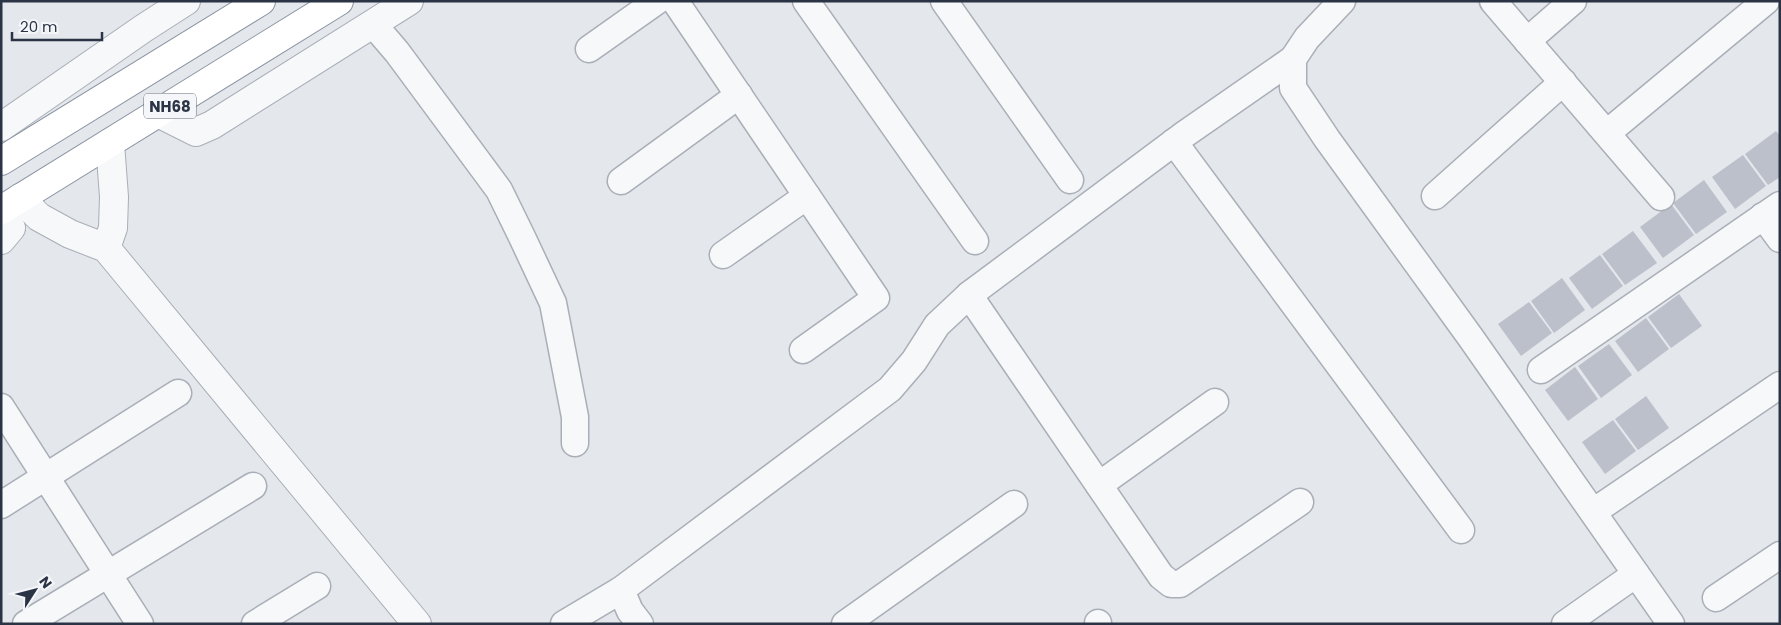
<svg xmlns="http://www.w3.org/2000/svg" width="1781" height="625" viewBox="0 0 1781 625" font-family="Poppins,sans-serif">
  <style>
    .building { fill: #bbc0ca }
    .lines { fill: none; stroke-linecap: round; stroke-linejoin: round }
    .minor-casing { stroke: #a9aeb7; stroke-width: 29 }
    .tertiary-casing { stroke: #a9aeb7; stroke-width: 30 }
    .trunk-casing { stroke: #8b94a3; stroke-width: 30 }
    .minor { stroke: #f7f8fa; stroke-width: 26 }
    .tertiary { stroke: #f7f8fa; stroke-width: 28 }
    .trunk { stroke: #fff; stroke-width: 28 }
    .labels { text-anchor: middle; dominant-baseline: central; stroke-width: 4.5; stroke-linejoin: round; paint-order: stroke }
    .shield { fill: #f4f6f9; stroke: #676e7b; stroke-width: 1 }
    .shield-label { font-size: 15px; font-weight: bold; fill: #2b3445 }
  </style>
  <rect width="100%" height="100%" fill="#e4e7ec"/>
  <!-- building -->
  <g class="building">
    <path d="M1776 131 1780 136V177L1768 185 1745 154Z"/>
    <path d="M1743 155 1766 186 1735 209 1712 177Z"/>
    <path d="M1704 180 1727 212 1696 234 1673 203Z"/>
    <path d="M1671 204 1694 235 1663 258 1640 227Z"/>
    <path d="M1633 231 1657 263 1625 285 1602 254Z"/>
    <path d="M1600 255 1623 286 1592 309 1569 278Z"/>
    <path d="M1562 278 1585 310 1554 333 1531 301Z"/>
    <path d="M1679 294 1702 326 1671 348 1648 317Z"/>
    <path d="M1529 302 1552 333 1521 356 1498 324Z"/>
    <path d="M1646 318 1669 349 1638 372 1615 341Z"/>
    <path d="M1609 344 1632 375 1601 398 1578 366Z"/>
    <path d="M1575 367 1598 399 1568 421 1545 390Z"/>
    <path d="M1646 396 1669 428 1638 450 1615 419Z"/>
    <path d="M1613 420 1636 451 1605 474 1582 442Z"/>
  </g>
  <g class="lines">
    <!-- minor casing -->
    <g class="minor-casing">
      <g id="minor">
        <path d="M675 1 876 298 803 350"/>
        <path d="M806 1 975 241"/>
        <path d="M944 1 1070 180"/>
        <path d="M1342 1 1307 38 1293 59V88L1327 139 1471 338 1671 624"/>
        <path d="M1493 1 1661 197"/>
        <path d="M373 24 397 52 499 190 522 237 553 303 575 417V443"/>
        <path d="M1527 41 1573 1"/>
        <path d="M589 49 657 1"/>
        <path d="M1607 133 1766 1"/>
        <path d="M1174 142 1461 530"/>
        <path d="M621 181 739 95"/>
        <path d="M1435 196 1563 82"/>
        <path d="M1763 216 1780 239"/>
        <path d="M723 255 807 196"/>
        <path d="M969 295 1161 576 1171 584H1180L1300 502"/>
        <path d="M1541 370 1780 205"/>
        <path d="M1 407 140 624"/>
        <path d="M1099 485 1215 402"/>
        <path d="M1 505 178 393"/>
        <path d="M1593 512 1780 385"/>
        <path d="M621 590 630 611 640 624"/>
        <path d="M1716 598 1780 555"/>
        <path d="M26 624 253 486"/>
        <path d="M255 624 317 586"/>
        <path d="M564 624 621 590 890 389 914 361 937 325 969 295 1185 134 1293 59"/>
        <path d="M845 624 1014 504"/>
        <path d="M1098 624V623"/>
        <path d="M1565 624 1636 574"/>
      </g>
    </g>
    <!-- tertiary casing -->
    <g class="tertiary-casing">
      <g id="tertiary">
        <path d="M158 113 196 132 212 125 409 1"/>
        <path d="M1 127 144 28 186 1"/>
        <path d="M20 198 39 217 70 234 106 248 417 624"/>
        <path d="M1 240 11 228 4 209"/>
        <path d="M106 248 113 228 114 197 110 143"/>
      </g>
    </g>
    <!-- trunk casing -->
    <g class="trunk-casing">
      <g id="trunk">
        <path d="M1 161 261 1"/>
        <path d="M1 210 339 1"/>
      </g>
    </g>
    <!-- minor -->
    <use href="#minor" class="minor"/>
    <!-- tertiary -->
    <use href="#tertiary" class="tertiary"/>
    <!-- trunk -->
    <use href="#trunk" class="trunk"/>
  </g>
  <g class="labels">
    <!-- shield labels -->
    <rect class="shield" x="144" y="93.5" width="52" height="25" rx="4"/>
    <g class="shield-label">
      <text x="170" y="106">NH68</text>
    </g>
  </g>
  <!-- border -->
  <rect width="1781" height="625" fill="none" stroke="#2b3445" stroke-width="5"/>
  <!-- north arrow -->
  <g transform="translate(35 590) rotate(54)" stroke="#f4f6f9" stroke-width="4" paint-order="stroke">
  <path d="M0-4L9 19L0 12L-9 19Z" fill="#2b3445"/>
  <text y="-8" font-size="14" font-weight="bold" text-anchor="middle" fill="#2b3445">N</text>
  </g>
  <!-- scale -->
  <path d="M12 32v8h90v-8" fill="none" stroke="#2b3445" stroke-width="2.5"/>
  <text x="20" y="32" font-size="15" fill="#2b3445" stroke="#f4f6f9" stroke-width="4" paint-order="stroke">20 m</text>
</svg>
